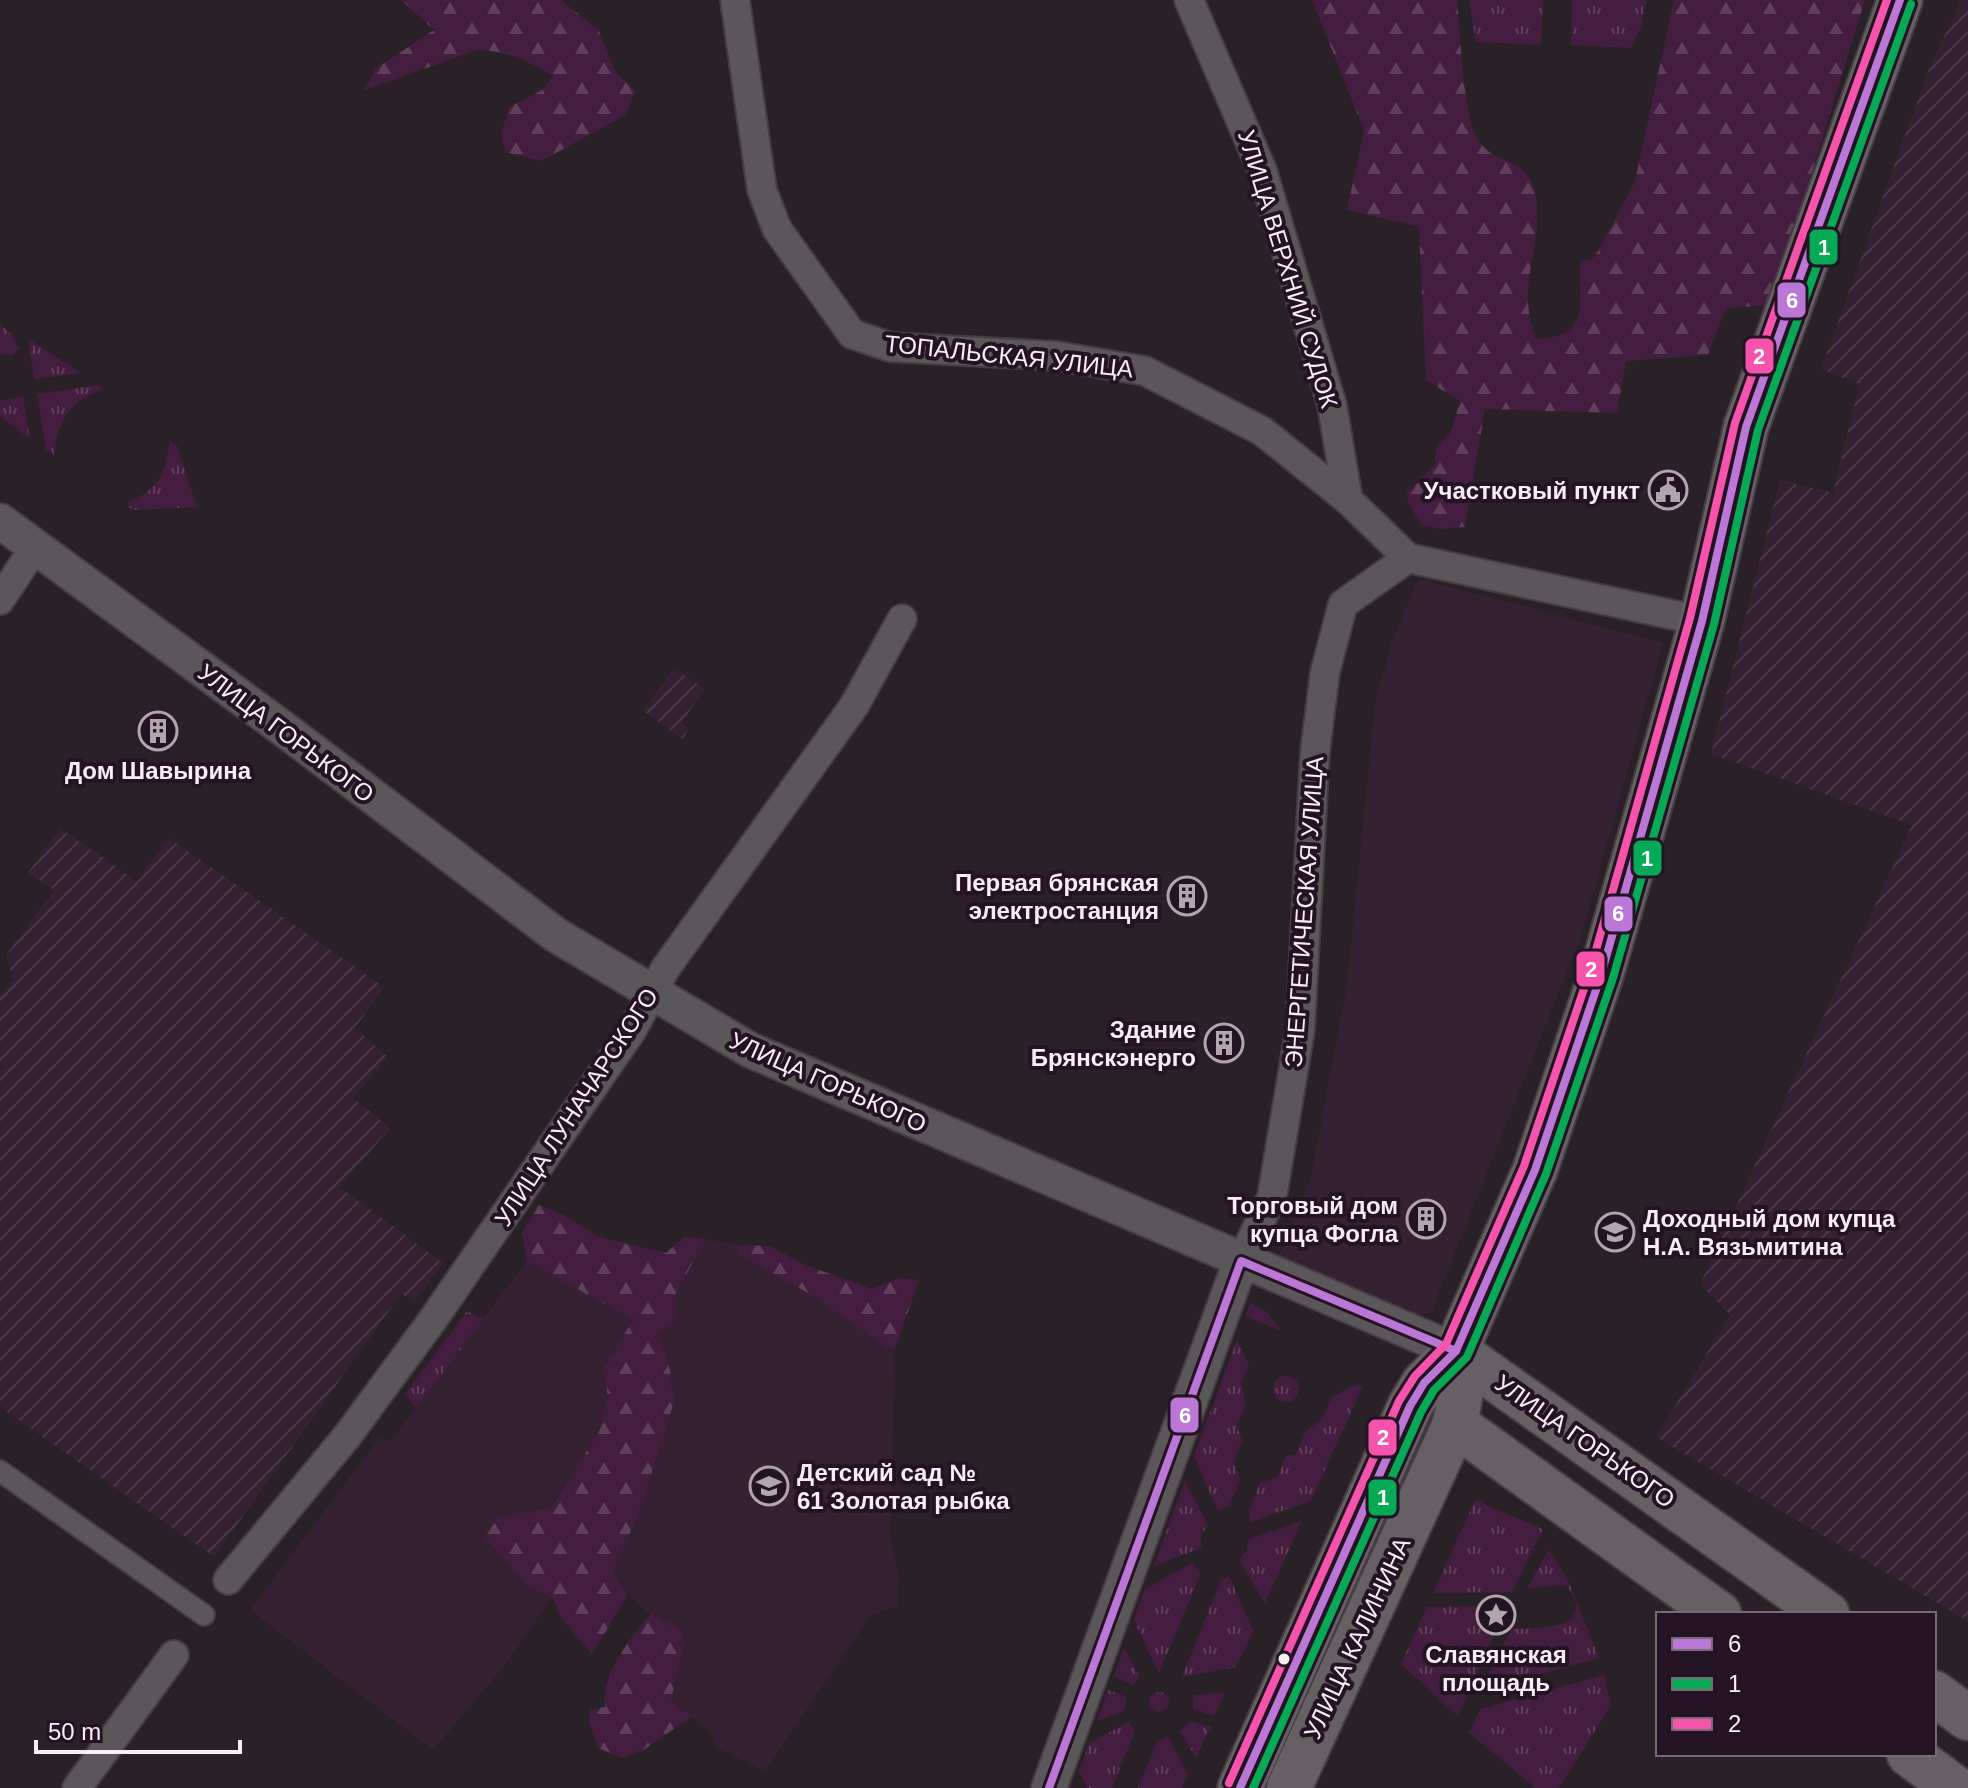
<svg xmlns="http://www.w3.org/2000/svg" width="1968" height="1788" viewBox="0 0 1968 1788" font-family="Helvetica,sans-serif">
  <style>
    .built { fill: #362133 }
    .industrial { fill: url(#industrial-furrows) }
    .grass { fill: url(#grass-tufts) }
    .forest { fill: url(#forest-firs) }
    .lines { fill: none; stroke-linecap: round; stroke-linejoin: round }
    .pedestrian-casing { stroke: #463d44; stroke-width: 24 }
    .minor-casing { stroke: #463d44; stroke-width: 32 }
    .tertiary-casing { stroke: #463d44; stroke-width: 38 }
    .primary-casing { stroke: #463d44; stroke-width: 48 }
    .pedestrian { stroke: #5a565a; stroke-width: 20 }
    .minor { stroke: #5a565a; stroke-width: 28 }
    .tertiary { stroke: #5a565a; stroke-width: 34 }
    .primary { stroke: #666064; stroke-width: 44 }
    .bus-1-casing { stroke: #241322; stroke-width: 14 }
    .bus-2-casing { stroke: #241322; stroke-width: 14 }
    .bus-3-casing { stroke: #241322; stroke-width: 14 }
    .bus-1 { stroke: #ba77d6; stroke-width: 8 }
    .bus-2 { stroke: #06aa56; stroke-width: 8 }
    .bus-3 { stroke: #f653ac; stroke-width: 8 }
    .bus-dot { fill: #f9ecf6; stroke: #241322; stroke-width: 3 }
    .labels { text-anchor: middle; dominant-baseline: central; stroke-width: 8; stroke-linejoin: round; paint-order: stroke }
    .street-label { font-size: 24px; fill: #f9ecf6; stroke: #241322 }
    .poi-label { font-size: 24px; font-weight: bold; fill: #f9ecf6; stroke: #241322; text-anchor: end }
    .line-badge { stroke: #241322; stroke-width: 3 }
    .badge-label { font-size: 22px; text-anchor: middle; font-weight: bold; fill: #fff }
  </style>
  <defs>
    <pattern id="industrial-furrows" width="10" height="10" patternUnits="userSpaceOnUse" patternTransform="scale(2)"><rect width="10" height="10" fill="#362133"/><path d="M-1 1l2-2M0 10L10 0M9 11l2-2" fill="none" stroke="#4a3747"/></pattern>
    <pattern id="grass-tufts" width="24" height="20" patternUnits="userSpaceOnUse" patternTransform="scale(2)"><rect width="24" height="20" fill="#441e40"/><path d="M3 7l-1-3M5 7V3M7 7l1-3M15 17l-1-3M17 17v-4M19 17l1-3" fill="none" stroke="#603f5c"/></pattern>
    <pattern id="forest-firs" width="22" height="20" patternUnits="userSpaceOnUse" patternTransform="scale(2)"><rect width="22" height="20" fill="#441e40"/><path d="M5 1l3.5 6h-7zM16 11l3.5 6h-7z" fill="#603f5c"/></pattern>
  </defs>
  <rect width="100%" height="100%" fill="#2a2028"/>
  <!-- built -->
  <g class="built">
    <path d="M1419 579 1663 643 1582 934 1431 1313 1418 1314 1279 1256 1311 1177 1347 985 1375 705 1393 637Z"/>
    <path d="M706 1239 740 1245 737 1254 817 1298 885 1347 895 1349 890 1536 899 1575 897 1606 870 1616 765 1771 717 1748 712 1744 716 1738 671 1701 684 1641 681 1630 640 1607 612 1571 674 1402 670 1370 658 1333 676 1318V1293Z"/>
    <path d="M527 1261 633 1320 604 1367 608 1399 599 1431 550 1508 499 1518 589 1544 505 1665 433 1750 250 1610 370 1451 381 1437 390 1442Z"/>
  </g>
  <!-- industrial -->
  <g class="industrial">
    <path d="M1961 0H1968V1621L1656 1437 1730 1315 1700 1284 1912 825 1711 754 1780 480 1833 493 1859 384 1821 369 1928 71Z"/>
    <path d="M674 668 705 689 681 723 689 729 683 739 643 711Z"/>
    <path d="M60 828 137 881 169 838 384 987 355 1028 388 1057 353 1098 390 1128 340 1187 443 1263 415 1301 401 1294 214 1557 0 1407V1072L3 1067 0 1064V996L13 980 6 955 54 890 28 873Z"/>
  </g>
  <!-- grass -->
  <g class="grass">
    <path d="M1469 0H1543L1541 45 1476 42Z"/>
    <path d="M1572 0H1647L1640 30 1631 48 1571 45Z"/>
    <path d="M0 324 12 335 19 348 13 356 0 353Z"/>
    <path d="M28 339 81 373 34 379Z"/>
    <path d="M99 385 102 390C69 400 57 423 54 456L46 449 37 394Z"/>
    <path d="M23 396 30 439 0 416V401Z"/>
    <path d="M170 441 177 446 197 507 132 510 127 505C132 499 137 498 144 494 164 481 166 462 170 441Z"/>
    <path d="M1250 1303 1267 1312 1282 1331 1245 1316Z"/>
    <path d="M467 1311 484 1319 416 1408 405 1394Z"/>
    <path d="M1237 1340 1249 1365 1241 1383 1246 1404 1237 1425 1242 1441 1234 1462 1240 1480 1229 1506 1218 1511 1194 1456Z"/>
    <circle cx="1286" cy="1389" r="13"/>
    <path d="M1358 1383 1362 1388 1311 1501 1250 1522 1249 1511 1260 1483 1278 1477 1286 1456 1296 1454 1306 1431 1322 1419 1332 1397Z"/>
    <path d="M1185 1481 1208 1526 1201 1534V1548L1154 1566Z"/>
    <path d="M1475 1500 1543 1529 1512 1592 1433 1593Z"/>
    <path d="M1302 1521 1265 1603 1239 1560 1247 1550 1248 1539Z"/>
    <path d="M1549 1550 1568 1580 1599 1658 1481 1690 1511 1629C1538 1628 1601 1631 1566 1585L1527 1588Z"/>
    <path d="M1192 1563 1201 1573 1159 1673 1134 1620 1145 1589Z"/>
    <path d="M1229 1576 1253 1631 1236 1667 1182 1677 1221 1580Z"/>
    <path d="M1506 1606 1458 1716 1401 1664 1427 1607Z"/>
    <path d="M1124 1648 1140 1677 1133 1685 1114 1676Z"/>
    <path d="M1604 1675 1611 1705 1559 1788H1536L1469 1733 1481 1709Z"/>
    <path d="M1108 1690 1127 1697 1124 1711 1097 1721Z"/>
    <circle cx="1159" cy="1702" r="10"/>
    <path d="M1225 1693 1214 1716 1193 1709V1695Z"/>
    <path d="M1190 1721 1210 1727 1196 1758 1180 1731Z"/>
    <path d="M1129 1722 1135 1731 1112 1788H1087L1079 1772 1089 1743Z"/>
    <path d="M1168 1737 1188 1775 1182 1788H1138L1157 1741Z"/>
  </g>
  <!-- forest -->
  <g class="forest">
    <path d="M401 0H561L599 31 615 72 635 91 626 115 541 161 505 152 501 134 509 107 542 90 553 76C531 62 505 50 477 50L365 90 375 69 434 30Z"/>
    <path d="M1312 0H1457C1461 34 1462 113 1478 139 1494 167 1525 155 1534 189 1548 242 1512 286 1537 339 1591 337 1579 304 1580 261L1592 259 1598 251 1635 181 1674 0H1865L1771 305 1726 308 1708 355 1626 361 1617 413 1485 409 1465 527 1439 529 1422 525 1408 503 1407 493 1435 465 1436 447 1450 434 1460 401 1426 380 1419 227 1347 210 1364 130Z"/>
    <path d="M539 1205 562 1214 599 1237 666 1253 684 1237 706 1239 676 1293V1318L658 1333 670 1370 674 1402 638 1516 612 1571 628 1595 592 1654 561 1618 552 1597 525 1584 485 1537 498 1518 551 1508 599 1431 608 1399 604 1367 633 1320 527 1261 522 1233Z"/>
    <path d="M740 1245 769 1246 803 1264 872 1289 900 1278 919 1280 895 1349 885 1347 817 1298 737 1254Z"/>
    <path d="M651 1613 681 1630 684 1641 671 1701 691 1717 642 1751 623 1758 598 1748 589 1722 590 1710 605 1707C601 1673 631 1638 651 1613Z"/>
  </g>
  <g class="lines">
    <!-- pedestrian casing -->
    <g class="pedestrian-casing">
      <path id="pedestrian" d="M0 1471 204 1615"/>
    </g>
    <!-- minor casing -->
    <g class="minor-casing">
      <g id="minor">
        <path d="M735 0 762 190 777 229 852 334 890 347 1057 356 1145 371 1262 431 1348 500 1408 558 1702 621"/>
        <path d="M1189 0 1262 170 1332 405 1348 500"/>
        <path d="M0 600 35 547"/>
        <path d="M1241 1261 1272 1197 1300 1030 1315 752 1325 672 1343 604 1408 558"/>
        <path d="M228 1580 348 1435 434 1318 632 1030 665 969 854 706 902 619"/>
        <path d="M77 1788 174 1655"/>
      </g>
    </g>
    <!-- tertiary casing -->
    <g class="tertiary-casing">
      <g id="tertiary">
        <path d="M0 521 281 727 556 935 750 1050 1456 1351"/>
        <path d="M1049 1788 1241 1261"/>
      </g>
    </g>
    <!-- primary casing -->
    <g class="primary-casing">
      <g id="primary">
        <path d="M1456 1351 1827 1614"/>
        <path d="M1455 1424 1719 1614"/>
        <path d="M1934 1693 1968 1718"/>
        <path d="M1909 1754 1955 1788"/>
        <path d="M1240 1788 1410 1406 1424 1383 1456 1351 1535 1170 1601 975 1702 621 1746 427 1900 0"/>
        <path d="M1289 1788 1455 1424 1461 1391 1456 1351"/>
      </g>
    </g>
    <!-- pedestrian -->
    <use href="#pedestrian" class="pedestrian"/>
    <!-- minor -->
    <use href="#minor" class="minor"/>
    <!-- tertiary -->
    <use href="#tertiary" class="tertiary"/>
    <!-- primary -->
    <use href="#primary" class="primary"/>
    <!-- bus-1 casing -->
    <g class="bus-1-casing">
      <g id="bus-1">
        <path d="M1049 1788 1241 1261 1456 1351"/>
        <path d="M1240 1788 1410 1406 1424 1383 1456 1351 1535 1170 1601 975 1702 621 1746 427 1900 0"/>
      </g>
    </g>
    <!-- bus-2 casing -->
    <g class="bus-2-casing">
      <path id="bus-2" d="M1253 1788 1421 1412 1434 1390 1467 1357 1546 1174 1613 978 1714 624 1758 430 1911 4"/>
    </g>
    <!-- bus-3 casing -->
    <g class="bus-3-casing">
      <path id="bus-3" d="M1229 1783 1399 1401 1415 1376 1446 1344 1524 1166 1590 971 1690 618 1735 423 1887 0"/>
    </g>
    <!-- bus-1 -->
    <use href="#bus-1" class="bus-1"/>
    <!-- bus-2 -->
    <use href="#bus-2" class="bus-2"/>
    <!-- bus-3 -->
    <use href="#bus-3" class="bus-3"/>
  </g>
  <!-- icons -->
  <defs>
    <g id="civic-ring" transform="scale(2)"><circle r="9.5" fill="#241322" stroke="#b1a5ae" stroke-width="1.5"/><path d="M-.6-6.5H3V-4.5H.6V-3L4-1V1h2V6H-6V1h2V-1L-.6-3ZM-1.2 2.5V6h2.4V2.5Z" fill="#b1a5ae"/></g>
    <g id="building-ring" transform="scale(2)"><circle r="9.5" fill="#241322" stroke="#b1a5ae" stroke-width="1.5"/><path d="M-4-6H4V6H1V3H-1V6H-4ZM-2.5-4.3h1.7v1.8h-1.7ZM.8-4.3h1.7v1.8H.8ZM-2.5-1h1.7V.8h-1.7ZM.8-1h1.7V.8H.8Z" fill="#b1a5ae"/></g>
    <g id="university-ring" transform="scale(2)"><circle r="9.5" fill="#241322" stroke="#b1a5ae" stroke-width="1.5"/><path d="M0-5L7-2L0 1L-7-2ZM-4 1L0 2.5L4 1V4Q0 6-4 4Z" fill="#b1a5ae"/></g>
    <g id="school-ring" transform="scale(2)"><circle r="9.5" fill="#241322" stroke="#b1a5ae" stroke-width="1.5"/><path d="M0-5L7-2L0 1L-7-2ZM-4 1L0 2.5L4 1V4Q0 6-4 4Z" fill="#b1a5ae"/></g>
    <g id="sight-ring" transform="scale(2)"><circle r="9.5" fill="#241322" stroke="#b1a5ae" stroke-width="1.5"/><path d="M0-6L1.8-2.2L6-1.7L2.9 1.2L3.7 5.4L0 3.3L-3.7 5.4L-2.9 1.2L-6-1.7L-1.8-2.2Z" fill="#b1a5ae"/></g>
  </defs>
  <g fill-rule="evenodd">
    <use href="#civic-ring" x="1668" y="490"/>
    <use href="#building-ring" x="158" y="731"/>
    <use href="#building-ring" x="1187" y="896"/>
    <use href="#building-ring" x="1224" y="1043"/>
    <use href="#building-ring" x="1426" y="1219"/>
    <use href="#university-ring" x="1615" y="1232"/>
    <use href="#school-ring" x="769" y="1486"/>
    <use href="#sight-ring" x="1496" y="1615"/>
  </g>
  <!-- markers -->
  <circle class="bus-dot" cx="1284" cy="1659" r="7"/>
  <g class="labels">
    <!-- street labels -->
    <g class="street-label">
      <text transform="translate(1288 269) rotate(73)">УЛИЦА ВЕРХНИЙ СУДОК</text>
      <text transform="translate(1009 356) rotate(6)">ТОПАЛЬСКАЯ УЛИЦА</text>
      <text transform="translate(286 733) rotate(37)">УЛИЦА ГОРЬКОГО</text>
      <text transform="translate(1304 912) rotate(-86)">ЭНЕРГЕТИЧЕСКАЯ УЛИЦА</text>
      <text transform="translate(828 1082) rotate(24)">УЛИЦА ГОРЬКОГО</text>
      <text transform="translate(576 1107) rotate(-57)">УЛИЦА ЛУНАЧАРСКОГО</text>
      <text transform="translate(1585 1441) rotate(35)">УЛИЦА ГОРЬКОГО</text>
      <text transform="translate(1357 1638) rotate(-65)">УЛИЦА КАЛИНИНА</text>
    </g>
    <!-- poi labels -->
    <g class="poi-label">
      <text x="1640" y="490">Участковый пункт</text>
      <text x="158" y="770" text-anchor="middle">Дом Шавырина</text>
      <text x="1159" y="882">Первая брянская<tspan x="1159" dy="28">электростанция</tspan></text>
      <text x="1196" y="1029">Здание<tspan x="1196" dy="28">Брянскэнерго</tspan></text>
      <text x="1398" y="1205">Торговый дом<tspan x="1398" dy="28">купца Фогла</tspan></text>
      <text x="1643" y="1218" text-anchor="start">Доходный дом купца<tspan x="1643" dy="28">Н.А. Вязьмитина</tspan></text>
      <text x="797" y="1472" text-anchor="start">Детский сад №<tspan x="797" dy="28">61 Золотая рыбка</tspan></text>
      <text x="1496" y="1654" text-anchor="middle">Славянская<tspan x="1496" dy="28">площадь</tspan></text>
    </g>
  </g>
  <g class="line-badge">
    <rect x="1808" y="228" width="31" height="38" rx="8" fill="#06aa56"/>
    <rect x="1776" y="281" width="31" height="38" rx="8" fill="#ba77d6"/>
    <rect x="1744" y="337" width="31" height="38" rx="8" fill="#f653ac"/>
    <rect x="1632" y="839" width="31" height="38" rx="8" fill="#06aa56"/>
    <rect x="1603" y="895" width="31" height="38" rx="8" fill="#ba77d6"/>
    <rect x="1575" y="950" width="31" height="38" rx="8" fill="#f653ac"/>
    <rect x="1169" y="1396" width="31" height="38" rx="8" fill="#ba77d6"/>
    <rect x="1367" y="1418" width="31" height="39" rx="8" fill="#f653ac"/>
    <rect x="1367" y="1478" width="31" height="39" rx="8" fill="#06aa56"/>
  </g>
  <g class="badge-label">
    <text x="1824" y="255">1</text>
    <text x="1792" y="308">6</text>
    <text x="1759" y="364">2</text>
    <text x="1647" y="866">1</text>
    <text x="1618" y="921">6</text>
    <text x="1591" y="977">2</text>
    <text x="1185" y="1423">6</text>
    <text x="1383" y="1445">2</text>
    <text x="1383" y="1505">1</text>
  </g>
  <!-- legend -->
  <rect x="1656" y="1612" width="280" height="144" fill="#241322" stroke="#796a77" stroke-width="2"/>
  <rect x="1672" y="1638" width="40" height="12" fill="#ba77d6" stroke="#796a77" stroke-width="2"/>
  <text x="1728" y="1652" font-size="24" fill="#f9ecf6">6</text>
  <rect x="1672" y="1678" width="40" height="12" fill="#06aa56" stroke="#796a77" stroke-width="2"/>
  <text x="1728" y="1692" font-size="24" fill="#f9ecf6">1</text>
  <rect x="1672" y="1718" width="40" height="12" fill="#f653ac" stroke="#796a77" stroke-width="2"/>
  <text x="1728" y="1732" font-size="24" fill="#f9ecf6">2</text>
  <!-- scale -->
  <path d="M36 1740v12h204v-12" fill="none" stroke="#f9ecf6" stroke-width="4"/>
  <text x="48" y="1740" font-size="24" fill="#f9ecf6" stroke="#241322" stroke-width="6" paint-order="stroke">50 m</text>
</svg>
